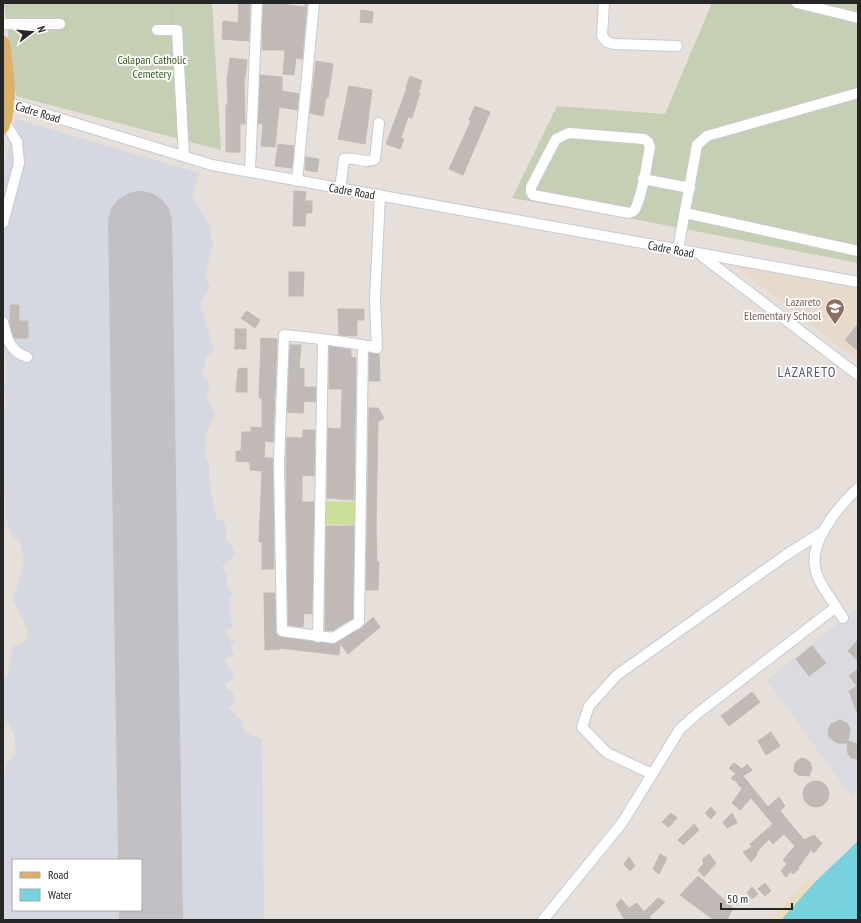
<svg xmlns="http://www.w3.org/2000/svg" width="861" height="923" viewBox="0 0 861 923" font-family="'PT Sans Narrow',sans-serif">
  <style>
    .industrial { fill: #dadae0 }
    .education { fill: #e7daca }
    .airport { fill: #d5d8e0; fill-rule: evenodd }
    .sand { fill: #e9ddbf }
    .cemetery { fill: #c5cfb3 }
    .pitch { fill: #cbde99 }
    .water { fill: #78d2de }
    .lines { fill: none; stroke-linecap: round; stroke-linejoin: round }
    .runway { stroke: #c2c0c4; stroke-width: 64 }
    .building { fill: #c0b9b6; stroke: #c2bbb4 }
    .minor-casing { stroke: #c5cad3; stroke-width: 12 }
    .major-casing { stroke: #bebebe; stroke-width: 14 }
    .path { stroke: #bebebe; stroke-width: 1.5; stroke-dasharray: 3 2; stroke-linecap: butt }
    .minor { stroke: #fff; stroke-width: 10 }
    .major { stroke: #ddb068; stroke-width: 13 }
    .labels { text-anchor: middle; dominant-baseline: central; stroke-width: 3.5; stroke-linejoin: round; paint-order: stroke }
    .park-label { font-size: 12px; fill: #355921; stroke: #fff }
    .street-label { font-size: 12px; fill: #262626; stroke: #fff }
    .education-label { font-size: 12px; fill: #785e54; stroke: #fff; text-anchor: end }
    .quarter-label { font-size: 14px; letter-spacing: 1px; fill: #4d5971; stroke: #fff }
  </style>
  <rect width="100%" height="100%" fill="#e7dfd9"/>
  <!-- industrial -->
  <path class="industrial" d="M858 607V790L851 796 767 680Z"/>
  <!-- education -->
  <path class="education" d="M734 265 858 289V361Z"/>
  <!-- airport -->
  <path class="airport" d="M16 119 199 173 192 196 209 225 213 244 205 277 210 286 200 303 214 351 205 357V368L201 370 203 376 208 380 209 392 206 396 215 415 206 433 205 457 209 465V480L216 518 226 523V541L231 544 235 555 221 568 227 573V588L233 594 229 600 232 627 225 631 229 639 234 640 235 645 230 644 234 656 226 658 227 667 232 670 234 679 225 683 226 688 233 691 235 700 229 708 244 723 243 731 262 740 264 920H3V773H5L7 763 16 754 14 733 3 716V681L7 678 13 646 26 641 28 631 13 600 24 563 19 539 13 538 5 516 3 424V412L7 408 3 386 6 384 7 364 3 350V167ZM13 860H141V910H13Z"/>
  <!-- sand -->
  <path class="sand" d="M809 877 815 882 781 920H771Z"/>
  <!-- cemetery -->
  <g class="cemetery">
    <path d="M4 3H212L221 150 16 96Z"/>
    <path d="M712 3H858V263L639 220 512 198 557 106 665 114Z"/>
  </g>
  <!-- pitch -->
  <path class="pitch" d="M323 501 355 502V525L323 524Z"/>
  <!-- water -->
  <path class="water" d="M858 841V920H781L815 882Z"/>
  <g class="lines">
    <!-- runway -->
    <path class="runway" d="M140 223 151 920"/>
  </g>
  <!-- building -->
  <g class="building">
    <path d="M239 3H250L249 41 222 39 223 21 238 23Z"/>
    <path d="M263 3H287V5L305 7V3H307L302 59 296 58 294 75 283 74 285 50H262Z"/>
    <path d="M361 10 373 12 372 23 360 22Z"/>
    <path d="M230 58 247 60 245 78H244L245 124H240V152H226V105H228L227 80Z"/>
    <path d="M316 61 333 64 328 98 326 97 323 116 310 113Z"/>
    <path d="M260 75 282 77V91L299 94 297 110 279 107 275 147 261 146 263 123 258 124Z"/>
    <path d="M410 76 422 81 418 93H420L412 118 408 117 401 138 404 139 400 149 386 144 407 88 406 87Z"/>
    <path d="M349 86 372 90 365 144 338 139Z"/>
    <path d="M475 106 490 112 463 175 449 169 471 121 469 120Z"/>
    <path d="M278 144 294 146 292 168 275 166Z"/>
    <path d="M306 157 319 159 317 172 305 170Z"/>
    <path d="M294 191 306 192 305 201H312V213H306L305 226H293Z"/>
    <path d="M289 272H304L303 296H289Z"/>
    <path d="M10 305H19V321H28V338H14L10 325Z"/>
    <path d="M338 309H364V320H357V336L339 335Z"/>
    <path d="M247 311 260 320 255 328 241 318Z"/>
    <path d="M858 324V351L845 340Z"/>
    <rect x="235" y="329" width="11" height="20"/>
    <path d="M261 338 277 339V344L273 442 265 441 264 458H273L274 569H262V542H259L262 471 250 470V462L236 461V451H241L242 432H251V427L262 428V398H259Z"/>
    <path d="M290 345H301L299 368 304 369V387H316L315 402 304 401 303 413 287 412Z"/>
    <path d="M329 346 351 350V357L356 358 354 500 327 498 328 428 341 429 342 395V389H329Z"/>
    <path d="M369 353 379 354 380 381H369Z"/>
    <path d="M247 368V392H236L238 369Z"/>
    <path d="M369 408H378L384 418 378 422 376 529 377 562H379L378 590H366Z"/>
    <path d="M303 430H315L314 476 302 475V502H314L312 614 304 613 303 627 288 625 286 463 287 437 303 438Z"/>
    <path d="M326 526H354L353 618 332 631 325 630Z"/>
    <path d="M264 593H275L276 631 281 637 333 644 362 628 373 617 380 627 348 654 340 643 339 655 280 648V649L265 650Z"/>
    <path d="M858 640V661L848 651Z"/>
    <path d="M812 646 826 663 809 676 796 659Z"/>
    <path d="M858 669V713H857L849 691 857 686 849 676Z"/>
    <path d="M752 692 760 702 729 726 721 716Z"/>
    <path d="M840 720 847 723 850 729 848 741 858 744V759L851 758 848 754 847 743H837L829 737 828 730 831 724Z"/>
    <path d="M771 732 780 746 766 755 758 741Z"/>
    <path d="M801 758 806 759 810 762 812 768 809 776 798 775 794 771 795 763Z"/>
    <path d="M734 763 742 769 747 764 752 770 743 776 768 807 779 797 785 806 780 811 804 840 814 835 822 843 814 853 811 850 798 868 799 869 793 874 791 871 786 877 781 871 787 864 783 860 795 846 784 834 773 844 769 839 756 853 757 855 751 862 743 852 752 847 750 844 773 824 751 798 740 810 732 803 742 789 735 780 734 781 731 778 736 774 729 768Z"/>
    <circle cx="816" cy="794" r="13"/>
    <path d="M711 807 716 813 711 819 705 813Z"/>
    <path d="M671 813 677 818 669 827 662 822Z"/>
    <path d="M732 813 737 823 727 828 723 822Z"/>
    <path d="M694 824 699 830 683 845 678 840Z"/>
    <path d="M660 854 667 858 659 874 653 869Z"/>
    <path d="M709 854 716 863 704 877 698 870 704 863 702 860Z"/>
    <path d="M629 857 635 866 630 871 624 864Z"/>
    <path d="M698 876 733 908 727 920H714L680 895Z"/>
    <path d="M765 883 771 891 765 896 758 889Z"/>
    <path d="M752 887 758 894 752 899 747 893Z"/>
    <path d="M658 898 665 902 649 917 652 920H625L616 905 621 899 629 908 637 903 644 912Z"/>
  </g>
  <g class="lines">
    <!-- minor casing -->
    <g class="minor-casing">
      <g id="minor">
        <path d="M604 3 602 36 607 42 614 44 677 46"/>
        <path d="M797 3 858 18"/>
        <path d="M3 24H60"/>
        <path d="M157 30H177L184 156"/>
        <path d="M9 103 212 165 858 282"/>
        <path d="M569 133 644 139 648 142 650 147C646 166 644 189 636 207 635 211 633 212 629 213L533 195 531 192V187L556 139Z"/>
        <path d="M250 170 257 3"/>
        <path d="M643 179 690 188"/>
        <path d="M297 181 314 3"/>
        <path d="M340 189 344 159C354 156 366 165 375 159L379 123"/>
        <path d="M685 213 858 251"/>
        <path d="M3 223 19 163 17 142 5 122"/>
        <path d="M678 249 697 145 707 136 858 93"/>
        <path d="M702 256 858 375"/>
        <path d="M3 322C7 339 10 352 27 357"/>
        <path d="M363 345 359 622 333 638 282 631 279 463 284 335C315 338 346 341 377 348L375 300 380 195"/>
        <path d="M836 607 843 618"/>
        <path d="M318 637 323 339"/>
        <path d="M652 774 607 753 582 727 589 706 617 675 786 555 822 532"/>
        <path d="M543 920 622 823 680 729 698 713 836 607C830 597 821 586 817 575 805 545 838 507 858 488"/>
      </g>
    </g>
    <!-- major casing -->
    <g class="major-casing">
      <path id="major" d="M3 43C7 73 12 97 3 127"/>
    </g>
    <!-- path -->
    <path class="path" d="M171 3 172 21"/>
    <!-- minor -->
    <use href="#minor" class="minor"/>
    <!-- major -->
    <use href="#major" class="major"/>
  </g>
  <!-- icons -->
  <defs>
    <g id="school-pin" transform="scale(1)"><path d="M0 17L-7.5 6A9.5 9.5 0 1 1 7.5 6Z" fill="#8d6e63" stroke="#fff"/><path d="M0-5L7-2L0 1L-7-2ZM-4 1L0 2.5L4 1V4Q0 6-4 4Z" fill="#fff"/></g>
  </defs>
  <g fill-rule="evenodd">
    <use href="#school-pin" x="835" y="308"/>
  </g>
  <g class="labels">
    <!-- park labels -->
    <g class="park-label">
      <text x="152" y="59">Calapan Catholic<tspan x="152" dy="14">Cemetery</tspan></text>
    </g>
    <!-- street labels -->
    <g class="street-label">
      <text transform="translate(38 112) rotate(17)">Cadre Road</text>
      <text transform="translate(352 191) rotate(10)">Cadre Road</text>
      <text transform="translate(671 249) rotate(11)">Cadre Road</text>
    </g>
    <!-- education labels -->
    <g class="education-label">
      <text x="821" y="301">Lazareto<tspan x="821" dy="14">Elementary School</tspan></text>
    </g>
    <!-- quarter labels -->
    <g class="quarter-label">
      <text x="807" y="372">LAZARETO</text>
    </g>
  </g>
  <!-- border -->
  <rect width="861" height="923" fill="none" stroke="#262626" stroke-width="8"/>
  <!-- legend -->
  <rect x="12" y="859" width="130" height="52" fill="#ffffff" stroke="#a8a8a8"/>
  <rect x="20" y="872" width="20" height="6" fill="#ddb068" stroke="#a8a8a8"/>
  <text x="48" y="879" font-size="12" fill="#262626">Road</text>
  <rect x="20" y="889" width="20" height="12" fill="#78d2de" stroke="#a8a8a8"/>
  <text x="48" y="899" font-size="12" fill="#262626">Water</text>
  <!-- north arrow -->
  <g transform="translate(32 32) rotate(74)" stroke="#ffffff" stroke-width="3" paint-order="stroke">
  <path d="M0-3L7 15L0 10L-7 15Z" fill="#262626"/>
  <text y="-6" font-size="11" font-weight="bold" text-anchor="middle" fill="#262626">N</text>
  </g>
  <!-- scale -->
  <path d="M721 903v6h71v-6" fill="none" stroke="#262626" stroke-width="2"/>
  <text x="727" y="903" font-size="12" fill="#262626" stroke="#ffffff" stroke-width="3" paint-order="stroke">50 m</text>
</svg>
